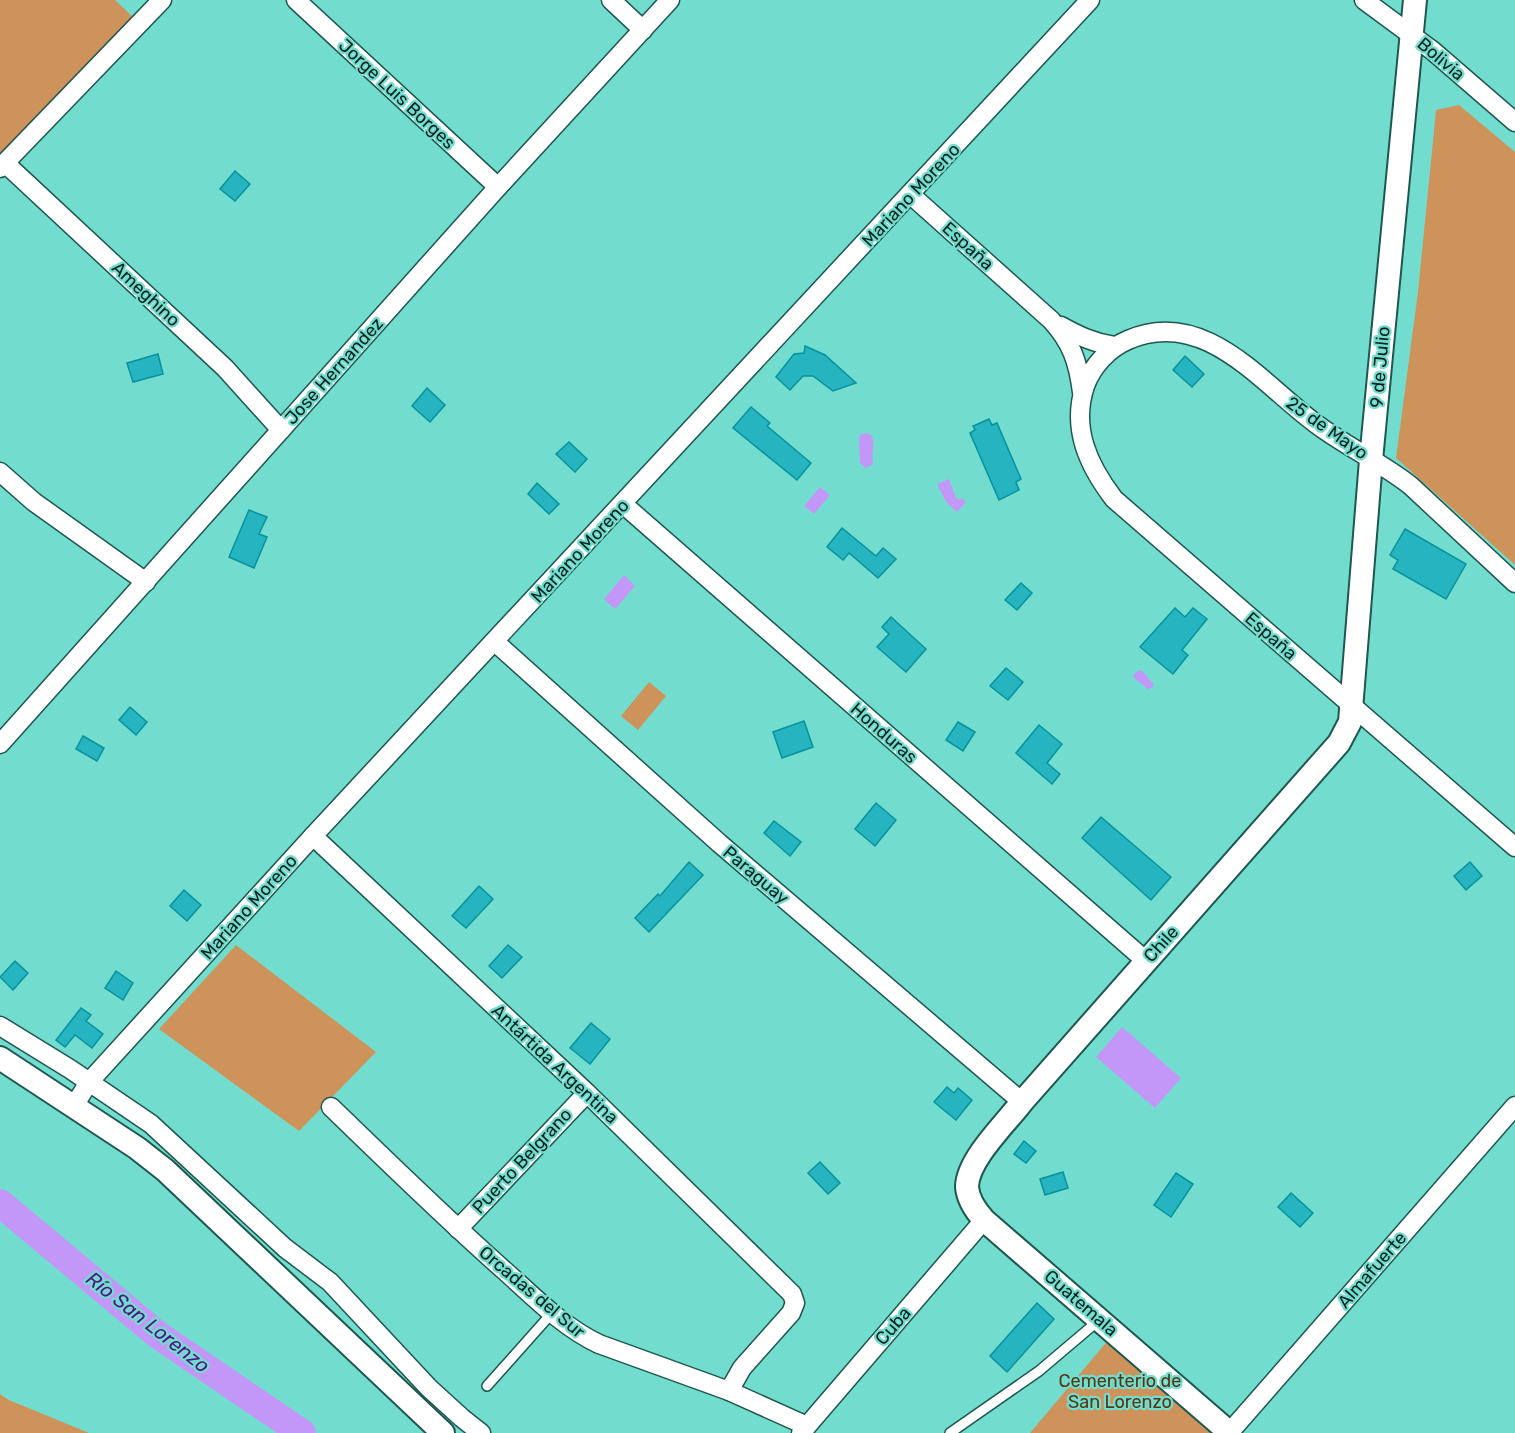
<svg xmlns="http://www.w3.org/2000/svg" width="1515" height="1433" viewBox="0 0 1515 1433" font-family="Rubik,sans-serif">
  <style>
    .green { fill: #ce935a }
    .water { fill: #c297f7 }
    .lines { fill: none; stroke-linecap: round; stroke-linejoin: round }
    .river { stroke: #c297f7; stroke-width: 28 }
    .building { fill: #25b4c0; stroke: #07929c; stroke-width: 1.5 }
    .service-casing { stroke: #1d574f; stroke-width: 12 }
    .minor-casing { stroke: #1d574f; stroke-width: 21 }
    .tertiary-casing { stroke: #1d574f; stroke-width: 26 }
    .service { stroke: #fff; stroke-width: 9 }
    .minor { stroke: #fff; stroke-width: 18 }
    .tertiary { stroke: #fff; stroke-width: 22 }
    .labels { text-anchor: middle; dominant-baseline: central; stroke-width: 4.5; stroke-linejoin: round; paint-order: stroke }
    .street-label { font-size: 18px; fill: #00211d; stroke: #72ddce }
    .park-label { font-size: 18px; fill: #563511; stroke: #72ddce }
    .water-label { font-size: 20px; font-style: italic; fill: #521284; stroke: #72ddce }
  </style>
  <rect width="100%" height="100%" fill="#72ddce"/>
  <!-- green -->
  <g class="green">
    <path d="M0 0H115L134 18 0 155Z"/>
    <path d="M1459 105 1515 152V565L1396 458 1418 292 1436 110Z"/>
    <path d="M649 682 666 696 638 730 621 716Z"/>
    <path d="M236 945 376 1052 299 1131 159 1029Z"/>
    <path d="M1115 1332 1231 1433H1030Z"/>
    <path d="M0 1394 9 1400 89 1433H0Z"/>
  </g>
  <!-- water -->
  <g class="water">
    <path d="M867 433 872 436C875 446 871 455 873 464L866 468 860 463 859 438 861 434Z"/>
    <path d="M949 479 956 498 959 500 962 498 966 502 957 512 946 502 937 484Z"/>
    <path d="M820 487 830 495 814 514 804 506Z"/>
    <path d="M624 575 635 586 615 609 604 599Z"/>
    <path d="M1139 670C1148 673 1147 680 1154 684L1152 688 1148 689 1134 678 1133 675Z"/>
    <path d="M1122 1027 1181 1078 1155 1108 1096 1057Z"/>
  </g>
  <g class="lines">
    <!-- river -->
    <path class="river" d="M0 1203 158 1335 302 1433"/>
  </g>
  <!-- building -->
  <g class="building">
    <path d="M235 171 250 184 235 201 220 189Z"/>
    <path d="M805 346 825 355 856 383 833 391 813 376H803L790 390 776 377 794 354 804 353Z"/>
    <path d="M158 354 163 374 133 382 127 363Z"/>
    <path d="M1185 356 1204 374 1192 387 1173 370Z"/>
    <path d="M427 388 445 405 430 422 412 406Z"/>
    <path d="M751 407 770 423 767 426 811 463 797 480 733 428Z"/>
    <path d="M989 419 992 425 997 423 1021 479 1016 482 1019 490 999 500 970 433 975 430 973 426Z"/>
    <path d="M569 442 587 459 575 472 556 454Z"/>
    <path d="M537 483 559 504 549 514 528 494Z"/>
    <path d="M249 510 267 517 259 534 267 537 254 568 229 557Z"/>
    <path d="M842 528 876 556 883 548 896 559 878 578 849 553 843 560 827 547Z"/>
    <path d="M1405 529 1466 564 1446 599 1393 569 1398 560 1390 555Z"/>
    <path d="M1021 583 1032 593 1017 610 1005 600Z"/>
    <path d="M1175 608 1185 617 1193 608 1207 619 1182 650 1188 655 1173 674 1140 647Z"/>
    <path d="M891 617 926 649 906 672 877 647 889 634 882 627Z"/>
    <path d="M1006 668 1023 682 1008 700 990 686Z"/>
    <path d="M130 707 147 722 136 735 119 720Z"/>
    <path d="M804 721 813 747 782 758 773 732Z"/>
    <path d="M958 722 975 732 963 751 946 740Z"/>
    <path d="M1039 725 1062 744 1047 763 1060 774 1052 784 1016 753Z"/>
    <path d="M83 736 104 748 97 761 76 749Z"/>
    <path d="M876 803 896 820 875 846 855 829Z"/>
    <path d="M1101 817 1171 877 1151 900 1082 838Z"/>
    <path d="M774 821 801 842 790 856 764 833Z"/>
    <path d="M689 862 703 875 649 932 635 918 658 894 660 896Z"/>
    <path d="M1470 862 1482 876 1466 890 1454 876Z"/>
    <path d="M479 886 493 899 466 928 452 916Z"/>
    <path d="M184 890 201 905 187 921 170 906Z"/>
    <path d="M508 945 522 957 502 978 489 966Z"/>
    <path d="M15 961 28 973 13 990 0 977Z"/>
    <path d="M116 971 133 983 123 1000 105 988Z"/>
    <path d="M81 1008 91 1015 86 1021 103 1034 92 1048 75 1035 65 1047 56 1040Z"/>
    <path d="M591 1023 610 1039 590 1064 570 1048Z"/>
    <path d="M947 1087 954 1093 958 1088 972 1100 956 1120 934 1102Z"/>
    <path d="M1024 1141 1036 1151 1026 1163 1014 1154Z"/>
    <path d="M820 1162 840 1183 828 1194 808 1173Z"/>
    <path d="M1063 1172 1068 1188 1045 1195 1040 1179Z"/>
    <path d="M1176 1173 1193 1184 1171 1217 1154 1205Z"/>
    <path d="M1291 1193 1313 1213 1300 1227 1278 1207Z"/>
    <path d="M1037 1303 1054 1319 1007 1372 990 1356Z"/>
  </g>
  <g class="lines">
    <!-- service casing -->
    <g class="service-casing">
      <g id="service">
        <path d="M487 1386 552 1313"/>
        <path d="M950 1433 1039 1371 1098 1321"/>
      </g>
    </g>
    <!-- minor casing -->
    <g class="minor-casing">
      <g id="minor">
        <path d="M296 0 498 187"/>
        <path d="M611 0 643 30"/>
        <path d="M1364 0 1433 51 1515 122"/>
        <path d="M5 163 225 368 281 430"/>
        <path d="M0 168 162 0"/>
        <path d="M911 195 1051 320C1072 343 1078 362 1082 392"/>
        <path d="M1061 326C1079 336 1094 343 1114 346"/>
        <path d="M0 472 34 502 146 582"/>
        <path d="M623 504 1146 961"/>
        <path d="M1515 583 1411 486C1382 463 1349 448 1319 426 1263 386 1206 306 1128 340 1109 348 1092 366 1085 386 1071 428 1088 465 1114 499L1515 847"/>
        <path d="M495 642 719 843 1022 1102"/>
        <path d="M0 744 498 187 670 0"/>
        <path d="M313 836 587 1093 792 1294 795 1303 791 1313 742 1368 729 1391"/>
        <path d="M0 1026 70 1069 151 1124 285 1248 330 1282 429 1388 462 1418 481 1433"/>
        <path d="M74 1106 89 1082 313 836 1090 0"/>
        <path d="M331 1107C388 1162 445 1218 505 1271 534 1297 563 1327 599 1344L729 1391 807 1426"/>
        <path d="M458 1229 587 1093"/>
        <path d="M801 1433 984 1220"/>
        <path d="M1229 1433 1515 1106"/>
      </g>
    </g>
    <!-- tertiary casing -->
    <g class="tertiary-casing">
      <g id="tertiary">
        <path d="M0 1058 137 1148 165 1170 443 1433"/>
        <path d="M1230 1433 984 1220C976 1211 968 1200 967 1187 967 1160 1006 1123 1022 1102L1339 743 1350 722 1371 460 1415 0"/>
      </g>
    </g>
    <!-- service -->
    <use href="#service" class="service"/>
    <!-- minor -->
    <use href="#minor" class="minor"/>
    <!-- tertiary -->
    <use href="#tertiary" class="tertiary"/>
  </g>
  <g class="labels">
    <!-- street labels -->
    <g class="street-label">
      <text transform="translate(1441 59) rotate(40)">Bolivia</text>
      <text transform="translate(397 94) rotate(43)">Jorge Luis Borges</text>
      <text transform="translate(911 195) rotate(-47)">Mariano Moreno</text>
      <text transform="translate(968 246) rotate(42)">España</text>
      <text transform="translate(146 294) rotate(43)">Ameghino</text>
      <text transform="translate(1380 367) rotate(-85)">9 de Julio</text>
      <text transform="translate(334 371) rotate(-48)">Jose Hernandez</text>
      <text transform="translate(1327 428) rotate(35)">25 de Mayo</text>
      <text transform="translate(580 551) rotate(-47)">Mariano Moreno</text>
      <text transform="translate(1271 636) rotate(41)">España</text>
      <text transform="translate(884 733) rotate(41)">Honduras</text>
      <text transform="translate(756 875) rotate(40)">Paraguay</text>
      <text transform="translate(249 907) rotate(-48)">Mariano Moreno</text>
      <text transform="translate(1161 944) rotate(-48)">Chile</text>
      <text transform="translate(555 1064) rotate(43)">Antártida Argentina</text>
      <text transform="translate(522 1161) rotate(-47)">Puerto Belgrano</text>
      <text transform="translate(1372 1270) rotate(-49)">Almafuerte</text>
      <text transform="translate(532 1292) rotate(40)">Orcadas del Sur</text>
      <text transform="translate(1081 1303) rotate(41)">Guatemala</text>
      <text transform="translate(893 1326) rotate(-49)">Cuba</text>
    </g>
    <!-- park labels -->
    <g class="park-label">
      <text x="1120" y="1381">Cementerio de<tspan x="1120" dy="21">San Lorenzo</tspan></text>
    </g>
    <!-- water labels -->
    <g class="water-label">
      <text transform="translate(148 1322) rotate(38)">Río San Lorenzo</text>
    </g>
  </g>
</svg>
